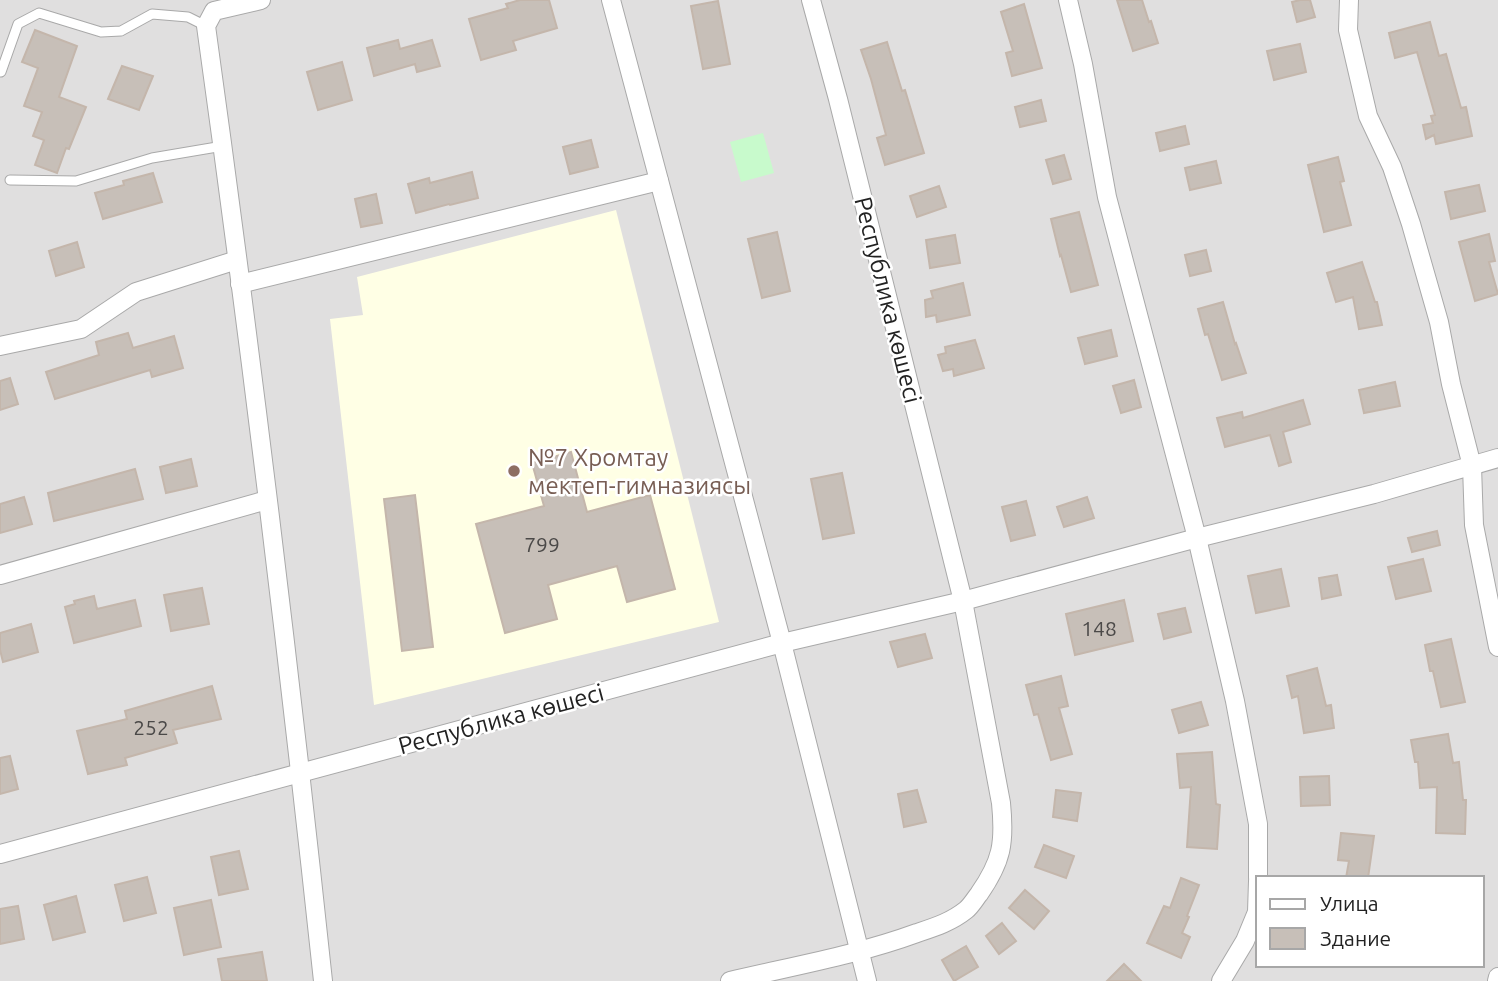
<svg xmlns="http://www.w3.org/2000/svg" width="1498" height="981" viewBox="0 0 1498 981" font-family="Ubuntu,sans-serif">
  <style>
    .residential { fill: #e0dfdf; fill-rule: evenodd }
    .education { fill: #ffffe5 }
    .park { fill: #c8facc }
    .building { fill: #c7bfb8; stroke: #c4b6ab; stroke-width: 2 }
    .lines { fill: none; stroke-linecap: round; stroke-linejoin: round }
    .service-casing { stroke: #a9a9a9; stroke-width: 11 }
    .minor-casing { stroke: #a9a9a9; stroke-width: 20 }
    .service { stroke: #fff; stroke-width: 9 }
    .minor { stroke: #fff; stroke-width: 18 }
    .education-dot { fill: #8d6e63; stroke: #fff; stroke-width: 2.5 }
    .labels { text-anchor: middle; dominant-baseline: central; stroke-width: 5; stroke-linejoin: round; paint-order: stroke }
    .number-label { font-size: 21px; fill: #4b4948 }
    .street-label { font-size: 24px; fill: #222; stroke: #fff }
    .education-label { font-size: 24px; fill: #785e54; stroke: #fff; text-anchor: start }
  </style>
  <rect width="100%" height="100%" fill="#f2efe9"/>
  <!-- residential -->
  <path class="residential" d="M0 0H1498V981H0ZM1258 878H1482V965H1258Z"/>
  <!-- education -->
  <path class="education" d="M616 210 719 622 374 705 330 319 363 315 357 277Z"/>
  <!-- park -->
  <path class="park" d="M763 133 774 173 741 182 730 142Z"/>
  <!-- building -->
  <g class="building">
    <path d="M520 0H549L557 28 513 41 516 50 481 60 469 19 508 8 506 4Z"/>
    <path d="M1117 0H1142L1149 22 1151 21 1158 43 1133 51Z"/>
    <path d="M1300 0H1310L1315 17 1297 22 1292 2Z"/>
    <path d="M718 1 730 64 703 69 691 6Z"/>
    <path d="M1024 4 1042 68 1012 76 1006 53 1013 51 1001 12Z"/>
    <path d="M1430 22 1439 56 1446 54 1461 108 1466 107 1472 136 1436 144 1434 135 1426 139 1423 125 1433 123 1431 116 1435 115 1417 52 1395 58 1389 33Z"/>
    <path d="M35 30 77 46 59 97 86 107 69 149 66 148 57 173 35 165 44 140 33 136 42 112 24 106 38 68 22 62Z"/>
    <path d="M398 40 400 49 432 40 440 66 417 72 415 64 374 76 367 48Z"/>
    <path d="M887 42 902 91 905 90 924 153 885 165 877 138 886 135 871 79 861 50Z"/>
    <path d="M1300 44 1306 72 1274 80 1267 51Z"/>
    <path d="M342 62 352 100 318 110 307 72Z"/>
    <path d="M122 66 153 76 139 110 108 99Z"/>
    <path d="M1041 100 1046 121 1020 127 1015 107Z"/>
    <path d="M1185 126 1189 144 1160 151 1156 133Z"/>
    <path d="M591 140 598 167 570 174 563 147Z"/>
    <path d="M1064 155 1071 179 1053 184 1046 160Z"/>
    <path d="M1338 157 1344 181 1340 182 1351 225 1324 232 1308 165Z"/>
    <path d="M1216 161 1221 183 1190 190 1185 168Z"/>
    <path d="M472 172 478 198 450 205 449 204 416 213 408 184 429 178 430 183Z"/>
    <path d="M153 173 162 202 103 219 95 193 124 185 123 181Z"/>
    <path d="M1479 185 1485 211 1451 219 1445 192Z"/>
    <path d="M939 186 946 207 917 217 910 196Z"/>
    <path d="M376 194 382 223 361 227 355 199Z"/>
    <path d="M1079 212 1098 285 1071 292 1061 255 1060 256 1051 219Z"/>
    <path d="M777 232 790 291 762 298 748 239Z"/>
    <path d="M1489 234 1495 261 1489 262 1498 294 1475 301 1459 242Z"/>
    <path d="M955 235 960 263 930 268 926 240Z"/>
    <path d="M77 242 84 267 56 276 49 251Z"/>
    <path d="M1206 250 1211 271 1190 276 1185 255Z"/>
    <path d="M1362 262 1375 302H1377L1382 325 1359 329 1353 297 1336 302 1327 273Z"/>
    <path d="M963 283 970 315 937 322 936 315 926 317 925 300 933 298 931 291Z"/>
    <path d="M1223 302 1235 344 1236 343 1246 373 1222 380 1208 334 1205 335 1198 309Z"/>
    <path d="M1111 330 1117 356 1085 364 1078 338Z"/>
    <path d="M128 333 133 348 174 336 183 368 152 377 150 370 55 399 46 372 99 355 96 342Z"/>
    <path d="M975 340 984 368 954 376 953 369 943 371 938 355 946 353 945 347Z"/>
    <path d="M10 378 18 404 0 410V381Z"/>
    <path d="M1134 380 1141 407 1121 413 1113 386Z"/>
    <path d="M1395 382 1400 406 1364 413 1359 390Z"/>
    <path d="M1303 400 1310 424 1283 432 1291 462 1279 466 1270 435 1225 447 1217 418 1242 412 1243 418Z"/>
    <path d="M571 452 587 512 650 495 675 589 627 602 617 566 548 585 557 619 505 633 476 524 544 506 532 463Z"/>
    <path d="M191 459 197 486 166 493 160 467Z"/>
    <path d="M135 469 143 499 54 521 48 493Z"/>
    <path d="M842 473 854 533 823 539 811 479Z"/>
    <path d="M415 495 433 647 402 651 384 499Z"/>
    <path d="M24 497 32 524 0 533V504Z"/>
    <path d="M1087 497 1094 518 1064 527 1057 507Z"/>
    <path d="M1026 501 1035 535 1011 541 1002 507Z"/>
    <path d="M1437 531 1440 545 1412 552 1408 538Z"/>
    <path d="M1423 559 1431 591 1396 599 1388 567Z"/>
    <path d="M1281 569 1289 606 1256 613 1248 576Z"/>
    <path d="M1337 575 1341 595 1322 599 1319 578Z"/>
    <path d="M202 588 209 624 171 631 164 595Z"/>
    <path d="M94 596 97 609 135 600 141 626 74 643 65 607 75 604 74 601Z"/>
    <path d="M1124 600 1133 641 1075 655 1066 614Z"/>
    <path d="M1185 608 1191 632 1164 639 1158 614Z"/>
    <path d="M31 624 38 652 3 662 0 650V633Z"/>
    <path d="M925 634 932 658 898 667 890 642Z"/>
    <path d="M1451 639 1465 702 1441 707 1433 671H1430L1425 645Z"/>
    <path d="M1317 668 1326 706 1331 705 1334 728 1304 733 1298 696 1292 698 1287 676Z"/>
    <path d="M1061 676 1068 706 1059 708 1072 754 1051 760 1038 714 1034 715 1026 685Z"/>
    <path d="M212 686 221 719 173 730 177 743 125 758 127 765 88 774 77 731 127 719 125 711Z"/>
    <path d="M1201 702 1208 725 1179 733 1172 710Z"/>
    <path d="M1448 734 1453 763 1459 762 1463 800H1466L1465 834 1436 833 1437 787 1420 788 1418 762H1415L1411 740Z"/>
    <path d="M1212 752 1216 804 1220 805 1217 849 1187 847 1191 787 1180 788 1177 754Z"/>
    <path d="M10 756 18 789 0 794V758Z"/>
    <path d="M1329 776 1330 805 1301 806 1300 777Z"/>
    <path d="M917 790 926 822 904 827 898 794Z"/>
    <path d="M1056 790 1081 793 1077 821 1053 817Z"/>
    <path d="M1341 833 1374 836 1368 878H1346L1349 861 1338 860Z"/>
    <path d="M1044 845 1074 856 1066 878 1035 867Z"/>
    <path d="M239 851 248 889 219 895 211 857Z"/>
    <path d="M147 877 156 913 124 921 115 885Z"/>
    <path d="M1181 878 1199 885 1187 916 1189 917 1182 933 1190 937 1181 958 1147 943 1164 906 1170 908Z"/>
    <path d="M1025 890 1049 911 1034 929 1009 908Z"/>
    <path d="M76 896 85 932 53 940 44 905Z"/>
    <path d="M211 900 221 947 184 955 174 908Z"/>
    <path d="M18 906 24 939 0 944V909Z"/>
    <path d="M1002 923 1016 941 999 954 986 936Z"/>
    <path d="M966 946 978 967 954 981 942 960Z"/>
    <path d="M262 952 267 981H222L218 959Z"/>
    <path d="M1124 964 1141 981H1107Z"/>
  </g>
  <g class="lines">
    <!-- service casing -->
    <g class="service-casing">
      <g id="service">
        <path d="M1 72 18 24 39 13 101 32 121 31 152 14 188 17 206 26"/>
        <path d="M10 180 76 181 152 158 223 146"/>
      </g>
    </g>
    <!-- minor casing -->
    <g class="minor-casing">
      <g id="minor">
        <path d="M261 0 214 11 206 26C250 343 289 662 323 981"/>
        <path d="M611 0 782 643 867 981"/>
        <path d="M1068 0 1083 64 1107 197 1197 538 1235 701 1258 824V878"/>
        <path d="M1349 0 1348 30 1368 116 1392 167 1411 224 1439 322 1451 384 1472 466 1474 525 1498 647"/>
        <path d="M240 284 659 181"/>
        <path d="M0 346 81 329 136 292 237 260"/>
        <path d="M0 575 267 500"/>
        <path d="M0 854 782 643 963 601 1197 538 1374 494 1498 458"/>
        <path d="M730 981C793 966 857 955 917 933 935 927 951 922 966 910 971 906 975 899 979 894 1002 861 1005 843 1001 803L963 601 838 99 811 0"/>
        <path d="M1221 981 1245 941 1257 912 1258 881"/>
        <path d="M1497 981 1498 977"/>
      </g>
    </g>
    <!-- service -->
    <use href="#service" class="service"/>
    <!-- minor -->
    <use href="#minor" class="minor"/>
  </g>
  <!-- markers -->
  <circle class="education-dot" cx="514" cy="471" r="7"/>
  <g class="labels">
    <!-- number labels -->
    <g class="number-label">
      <text x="542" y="544">799</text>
      <text x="1099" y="628">148</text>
      <text x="151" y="727">252</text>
    </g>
    <!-- street labels -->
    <g class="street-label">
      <text transform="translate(888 300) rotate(76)">Республика көшесі</text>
      <text transform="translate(501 719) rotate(-15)">Республика көшесі</text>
    </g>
    <!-- education labels -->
    <g class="education-label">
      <text x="528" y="457">№7 Хромтау<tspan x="528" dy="28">мектеп-гимназиясы</tspan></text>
    </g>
  </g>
  <!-- legend -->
  <rect x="1256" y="876" width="228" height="91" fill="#ffffff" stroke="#a7a7a7" stroke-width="2"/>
  <rect x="1270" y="899" width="35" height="10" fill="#ffffff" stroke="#a7a7a7" stroke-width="2"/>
  <text x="1320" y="911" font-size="21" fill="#222222">Улица</text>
  <rect x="1270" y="928" width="35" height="21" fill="#c7bfb8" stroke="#a7a7a7" stroke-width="2"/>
  <text x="1320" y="946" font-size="21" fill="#222222">Здание</text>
</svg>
